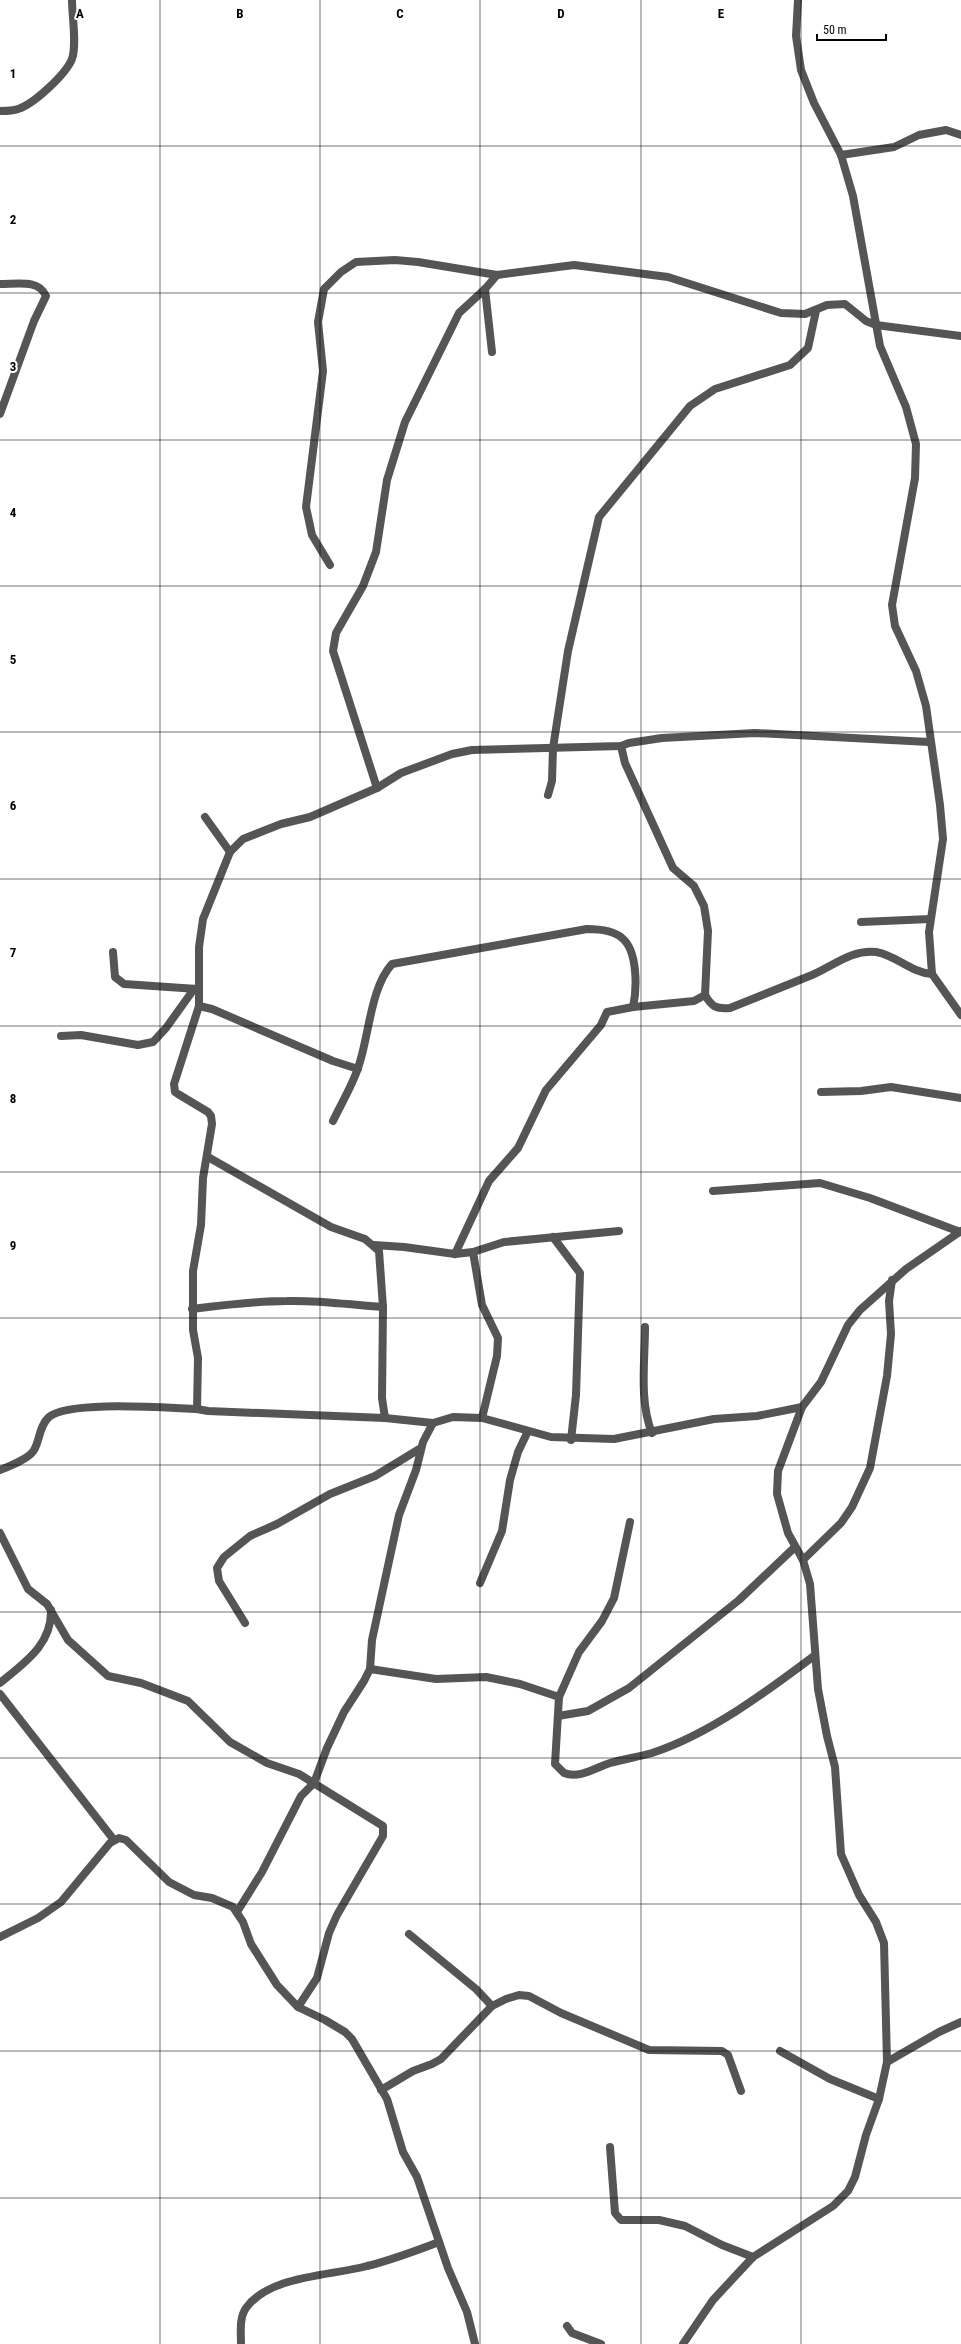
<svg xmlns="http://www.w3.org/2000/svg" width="961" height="2344" viewBox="0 0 961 2344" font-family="'Roboto Condensed',sans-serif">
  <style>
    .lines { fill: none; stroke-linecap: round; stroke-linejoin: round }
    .street { stroke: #555; stroke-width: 8 }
    .grid { fill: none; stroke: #000; stroke-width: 1; stroke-opacity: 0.55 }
    .grid-label { font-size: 13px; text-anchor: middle; font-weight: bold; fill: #000; stroke: #fff; stroke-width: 4; stroke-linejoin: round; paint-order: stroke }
  </style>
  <rect width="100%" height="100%" fill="#fff"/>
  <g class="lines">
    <!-- street -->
    <g class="street">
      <path d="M798 0 796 36 801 70 814 103 841 155 853 196 880 346 906 407 916 444 915 478 892 605 895 626 916 671 926 706 940 805 943 839 929 932 932 974 961 1015"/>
      <path d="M0 111C6 111 13 111 18 109 34 104 66 74 72 59 77 45 72 15 72 0"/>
      <path d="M841 155 894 147 919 135 946 130 961 135"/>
      <path d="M0 284C17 284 39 279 46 296L34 321 0 414"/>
      <path d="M485 289 492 352"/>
      <path d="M330 565 312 535 306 507 323 371 318 322 324 289 341 272 356 262 395 260 418 262 497 275 574 265 668 277 781 313 805 314 827 305 845 304 866 321 876 325 961 336"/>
      <path d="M377 788 333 651 336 633 363 586 376 552 387 480 405 422 459 313 485 289 497 275"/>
      <path d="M548 795 552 781 553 748 568 651 599 517 690 406 715 389 790 365 808 348 816 311"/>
      <path d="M205 817 230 852"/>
      <path d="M861 922 930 919"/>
      <path d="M113 952 115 977 124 984 197 989"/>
      <path d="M705 995C712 1007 716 1009 730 1008 757 997 784 986 812 975 833 966 852 949 876 952 896 955 909 972 932 974"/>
      <path d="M199 1006 212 1009 333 1061 358 1069"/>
      <path d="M61 1036 81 1035 138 1045 153 1042 166 1028 194 989"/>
      <path d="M821 1092 861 1091 891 1087 961 1098"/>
      <path d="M333 1121C341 1104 352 1086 358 1068 369 1038 370 988 392 964L587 929C599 929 613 930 622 938 638 951 637 989 633 1007"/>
      <path d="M208 1157 331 1227 365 1239 379 1251 383 1307 382 1398 385 1418"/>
      <path d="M713 1191 820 1183 870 1198 960 1232"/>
      <path d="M553 1237 580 1273 576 1395 571 1440"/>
      <path d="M374 1245 404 1247 455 1254 473 1252 504 1242 619 1231"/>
      <path d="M473 1252 482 1305 498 1338 497 1356 482 1418"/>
      <path d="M455 1254 489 1181 518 1148 546 1090 601 1025 607 1012 633 1007 694 1001 705 995 708 931 704 906 694 886 673 868 625 763 621 746"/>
      <path d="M192 1309C224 1305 256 1301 287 1301 320 1300 351 1305 383 1307"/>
      <path d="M645 1327C645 1360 639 1402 652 1433"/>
      <path d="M197 1409 198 1358 193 1330V1271L201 1225 203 1178 212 1124 211 1116 208 1112 178 1094 175 1092 174 1084 199 1006V947L203 919 230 852 243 839 281 824 310 817 377 788 401 773 452 754 472 750 621 746 629 743 662 738 755 733 929 742"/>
      <path d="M0 1470C8 1467 30 1458 34 1450 40 1440 39 1426 49 1417 69 1400 167 1408 197 1409L208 1411 385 1418 433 1423"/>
      <path d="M630 1522 614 1598 602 1621 579 1652 559 1697 555 1764 564 1773C579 1779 595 1768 610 1763 624 1759 638 1757 652 1753 710 1734 766 1692 814 1656"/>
      <path d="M0 1533 28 1589 47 1604 68 1640 108 1676 141 1683 188 1701 230 1742 267 1763 299 1774 383 1826V1836L337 1915 329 1933 317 1978 298 2007"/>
      <path d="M803 1560 841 1523 852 1507 870 1468 887 1376 891 1334 889 1301 892 1280"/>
      <path d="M480 1583 502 1531 510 1480 518 1452 528 1431"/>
      <path d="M245 1623 219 1581 217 1568 224 1557 250 1536 277 1524 330 1494 375 1476 421 1448"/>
      <path d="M370 1669 436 1679 486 1677 520 1684 559 1697"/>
      <path d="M0 1683C24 1663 52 1645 51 1610"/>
      <path d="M0 1694 114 1840"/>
      <path d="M558 1716 588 1711 629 1688 739 1600 795 1547"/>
      <path d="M237 1912 262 1872 301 1796 314 1783 327 1748 344 1712 364 1681 370 1669 372 1640 399 1515 416 1470 423 1442 433 1423 453 1417 482 1418 551 1437 614 1439 714 1419 757 1416 802 1407 821 1382 848 1325 860 1310 906 1269 961 1231"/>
      <path d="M409 1934 476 1989 492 2006"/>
      <path d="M0 1937 38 1918 61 1902 110 1843 119 1838 126 1840 169 1882 194 1895 212 1898 233 1907 243 1922 251 1944 277 1985 298 2007 325 2020 345 2032 352 2039 387 2099 403 2152 417 2177 448 2268 467 2312 475 2344"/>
      <path d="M780 2051 830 2079 879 2099"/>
      <path d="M887 2062 939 2032 961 2022"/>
      <path d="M381 2090 413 2071 432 2064 441 2059 492 2006 506 1999 519 1995 529 1996 561 2013 649 2050 722 2051 728 2055 741 2091"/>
      <path d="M610 2147 615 2213 621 2220H659L685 2226 722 2245 753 2257"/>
      <path d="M567 2326 572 2333 601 2344"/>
      <path d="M241 2344C241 2333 239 2318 246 2308 270 2275 330 2276 367 2266 392 2260 415 2251 439 2242"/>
      <path d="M683 2344 713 2300 753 2257 833 2206 848 2191 855 2177 866 2135 879 2099 887 2062 884 1943 876 1922 859 1895 841 1854 835 1767 827 1736 818 1689 810 1584 803 1560 788 1533 777 1494 778 1471 802 1407"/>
    </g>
  </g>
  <!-- grid -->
  <path class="grid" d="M160 0V2344M320 0V2344M480 0V2344M641 0V2344M801 0V2344M0 146H961M0 293H961M0 440H961M0 586H961M0 732H961M0 879H961M0 1026H961M0 1172H961M0 1318H961M0 1465H961M0 1612H961M0 1758H961M0 1904H961M0 2051H961M0 2198H961"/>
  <g class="grid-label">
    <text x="80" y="18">A</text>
    <text x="240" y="18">B</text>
    <text x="400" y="18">C</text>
    <text x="561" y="18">D</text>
    <text x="721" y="18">E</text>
    <text x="13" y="78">1</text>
    <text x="13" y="224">2</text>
    <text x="13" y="371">3</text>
    <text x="13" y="517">4</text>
    <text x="13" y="664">5</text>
    <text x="13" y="810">6</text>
    <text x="13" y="957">7</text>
    <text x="13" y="1103">8</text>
    <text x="13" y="1250">9</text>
  </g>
  <!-- scale -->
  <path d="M817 34v6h69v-6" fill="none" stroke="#000000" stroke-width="2"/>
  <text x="823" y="34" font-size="12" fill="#000000" stroke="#ffffff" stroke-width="3" paint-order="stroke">50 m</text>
</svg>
